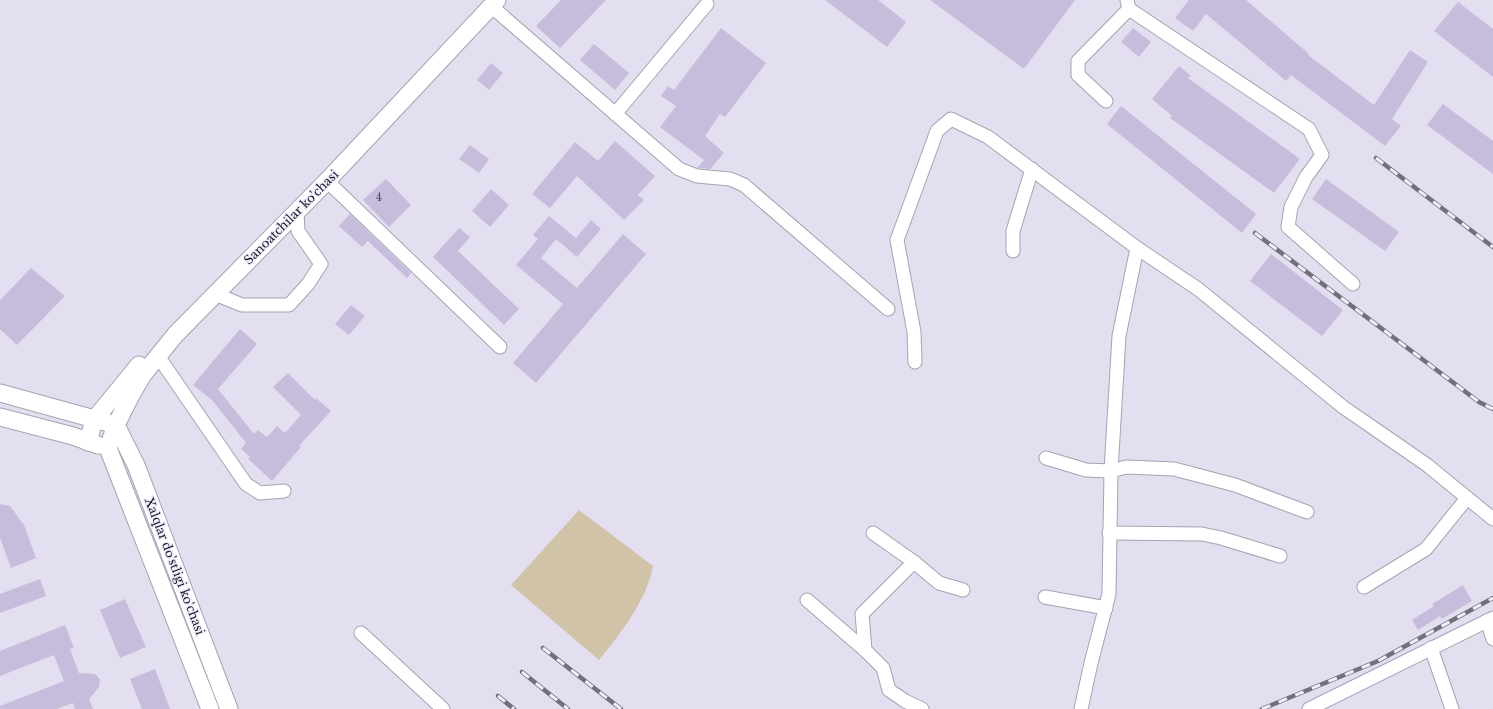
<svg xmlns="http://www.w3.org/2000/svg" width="1493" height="709" viewBox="0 0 1493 709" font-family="'Libre Baskerville',serif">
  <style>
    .green { fill: #d1c3a7 }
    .building { fill: #c6bddc }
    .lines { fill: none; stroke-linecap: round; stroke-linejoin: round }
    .minor-casing { stroke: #a6a2b2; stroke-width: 15 }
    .major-casing { stroke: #a6a2b2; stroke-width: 19 }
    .minor { stroke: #fff; stroke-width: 13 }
    .major { stroke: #fff; stroke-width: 17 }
    .rail-casing { stroke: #73707b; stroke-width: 4.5 }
    .rail { stroke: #f1edfe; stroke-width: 3; stroke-dasharray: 9; stroke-linecap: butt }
    .labels { text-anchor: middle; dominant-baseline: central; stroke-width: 3; stroke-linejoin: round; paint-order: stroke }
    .number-label { font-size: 10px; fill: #44404c }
    .street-label { font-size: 12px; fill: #18161c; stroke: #f1edfe }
  </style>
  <rect width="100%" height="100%" fill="#e4dff0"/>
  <!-- green -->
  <path class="green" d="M579 510 653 566C647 600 620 634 599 660L511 585Z"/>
  <!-- building -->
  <g class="building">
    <path d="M561 0H606L560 48 536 26Z"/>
    <path d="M825 0H878L906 22 887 47Z"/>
    <path d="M930 0H1075L1024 69Z"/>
    <path d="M1189 0H1246L1309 54 1308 55 1374 105 1410 50 1428 62 1392 119 1401 126 1385 146 1291 75 1286 81 1206 14 1193 31 1175 18Z"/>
    <path d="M1458 2 1493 29V77L1434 31Z"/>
    <path d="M721 28 766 63 725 117 720 114 705 136 724 153 710 169 699 168H697L704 160 660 127 676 106 661 96 668 86 674 90Z"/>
    <path d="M1133 28 1151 42 1139 57 1121 42Z"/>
    <path d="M594 44 629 73 615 90 580 60Z"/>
    <path d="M491 63 503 73 489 90 477 80Z"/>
    <path d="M1179 66 1191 76 1188 78 1300 159 1274 193 1170 118 1172 116 1152 99Z"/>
    <path d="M1443 104 1493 141V174L1427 125Z"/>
    <path d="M1121 106 1256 214 1242 233 1107 124Z"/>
    <path d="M615 141 655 176 638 195 644 200 624 220 577 176 550 208 532 194 575 142 598 161Z"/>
    <path d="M470 145 489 159 479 173 459 159Z"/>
    <path d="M386 179 411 205 389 227 363 200Z"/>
    <path d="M1326 179 1399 232 1385 251 1312 199Z"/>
    <path d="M491 189 509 205 490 227 472 211Z"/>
    <path d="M350 214 411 273 407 278 368 241 362 247 339 226Z"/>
    <path d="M549 216 576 238 591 220 601 229 577 257 556 239 541 258 577 288 623 234 646 254 536 383 513 363 563 304 516 265 538 239 533 235Z"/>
    <path d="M459 228 470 237 458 251 519 309 504 325 433 257Z"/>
    <path d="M1271 254 1343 310 1322 336 1250 281Z"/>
    <path d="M31 268 65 296 17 345 0 329V300Z"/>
    <path d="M351 305 365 316 349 335 335 324Z"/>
    <path d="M240 329 257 344 218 389 254 434 258 430 267 437 277 426 285 433 301 415 273 387 288 373 315 400 316 398 331 411 299 446 301 447 272 481 248 459 250 457 241 449 246 443 212 400 193 385Z"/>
    <path d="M0 504 10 506 24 525 36 558 11 568 0 538Z"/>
    <path d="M40 579 46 596 0 613V594Z"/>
    <path d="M1463 585 1472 601 1442 619 1440 616 1418 630 1412 620 1434 606 1432 604Z"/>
    <path d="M125 599 146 647 120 658 100 610Z"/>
    <path d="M65 625 74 648 70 649 79 673 95 674 100 679 99 687 89 699 93 709H75L73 703 57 709H0V706L64 681 54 655 0 676V651Z"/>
    <path d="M155 669 170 709H142L130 679Z"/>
  </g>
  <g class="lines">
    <!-- minor casing -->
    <g class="minor-casing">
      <g id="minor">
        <path d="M1127 0 1129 9 1309 129 1322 155 1306 177 1291 207 1288 227 1353 284"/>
        <path d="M491 6 679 169 697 176 730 179 744 185 888 309"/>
        <path d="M1106 101 1078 75V61L1129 9"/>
        <path d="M615 114 707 4"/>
        <path d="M327 181 500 347"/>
        <path d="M1013 251V231L1032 169"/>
        <path d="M215 294 242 305H289L308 284 321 264 298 231 297 212"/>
        <path d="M158 356 246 484 260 493 284 491"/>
        <path d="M915 362 914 332 897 240 937 131 951 119 988 137 1137 248 1198 289 1343 407 1427 465 1493 519"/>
        <path d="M1046 458 1086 470 1111 471 1126 467 1174 469 1235 485 1307 512"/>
        <path d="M873 533 914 562 939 583 963 590"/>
        <path d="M1109 533 1202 534 1221 538 1280 556"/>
        <path d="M914 562 862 614 865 650 883 668 889 690 905 701 922 709"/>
        <path d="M1364 587 1426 549 1467 498"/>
        <path d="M1045 597 1106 608"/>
        <path d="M807 600 865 650"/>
        <path d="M1487 621 1493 639"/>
        <path d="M361 633 443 709"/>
        <path d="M1431 648 1452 709"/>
        <path d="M1081 709 1091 663 1109 594 1111 471 1119 336 1137 248"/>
        <path d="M1309 709 1493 618"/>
      </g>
    </g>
    <!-- major casing -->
    <g class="major-casing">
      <g id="major">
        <path d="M0 393 116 425 136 465 229 709"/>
        <path d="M0 417 73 436 98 445"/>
        <path d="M88 442 94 420 139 365"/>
        <path d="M108 448 116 425 131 395 142 376 175 335 327 181 497 0"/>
        <path d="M108 448 210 709"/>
      </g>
    </g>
    <!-- minor -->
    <use href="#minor" class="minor"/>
    <!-- major -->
    <use href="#major" class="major"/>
    <!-- rail casing -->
    <g class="rail-casing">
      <g id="rail">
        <path d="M1376 158 1493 247"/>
        <path d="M1255 233 1479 402 1493 409"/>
        <path d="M543 648 621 709"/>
        <path d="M522 672 568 709"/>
        <path d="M498 696 514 709"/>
        <path d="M1262 709 1378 661 1493 598"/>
      </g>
    </g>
    <!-- rail -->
    <use href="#rail" class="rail"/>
  </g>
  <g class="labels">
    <!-- number labels -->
    <g class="number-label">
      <text x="379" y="197">4</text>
    </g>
    <!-- street labels -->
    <g class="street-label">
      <text transform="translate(291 217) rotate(-45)">Sanoatchilar ko'chasi</text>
      <text transform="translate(175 566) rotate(69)">Xalqlar do'stligi ko'chasi</text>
    </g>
  </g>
</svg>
